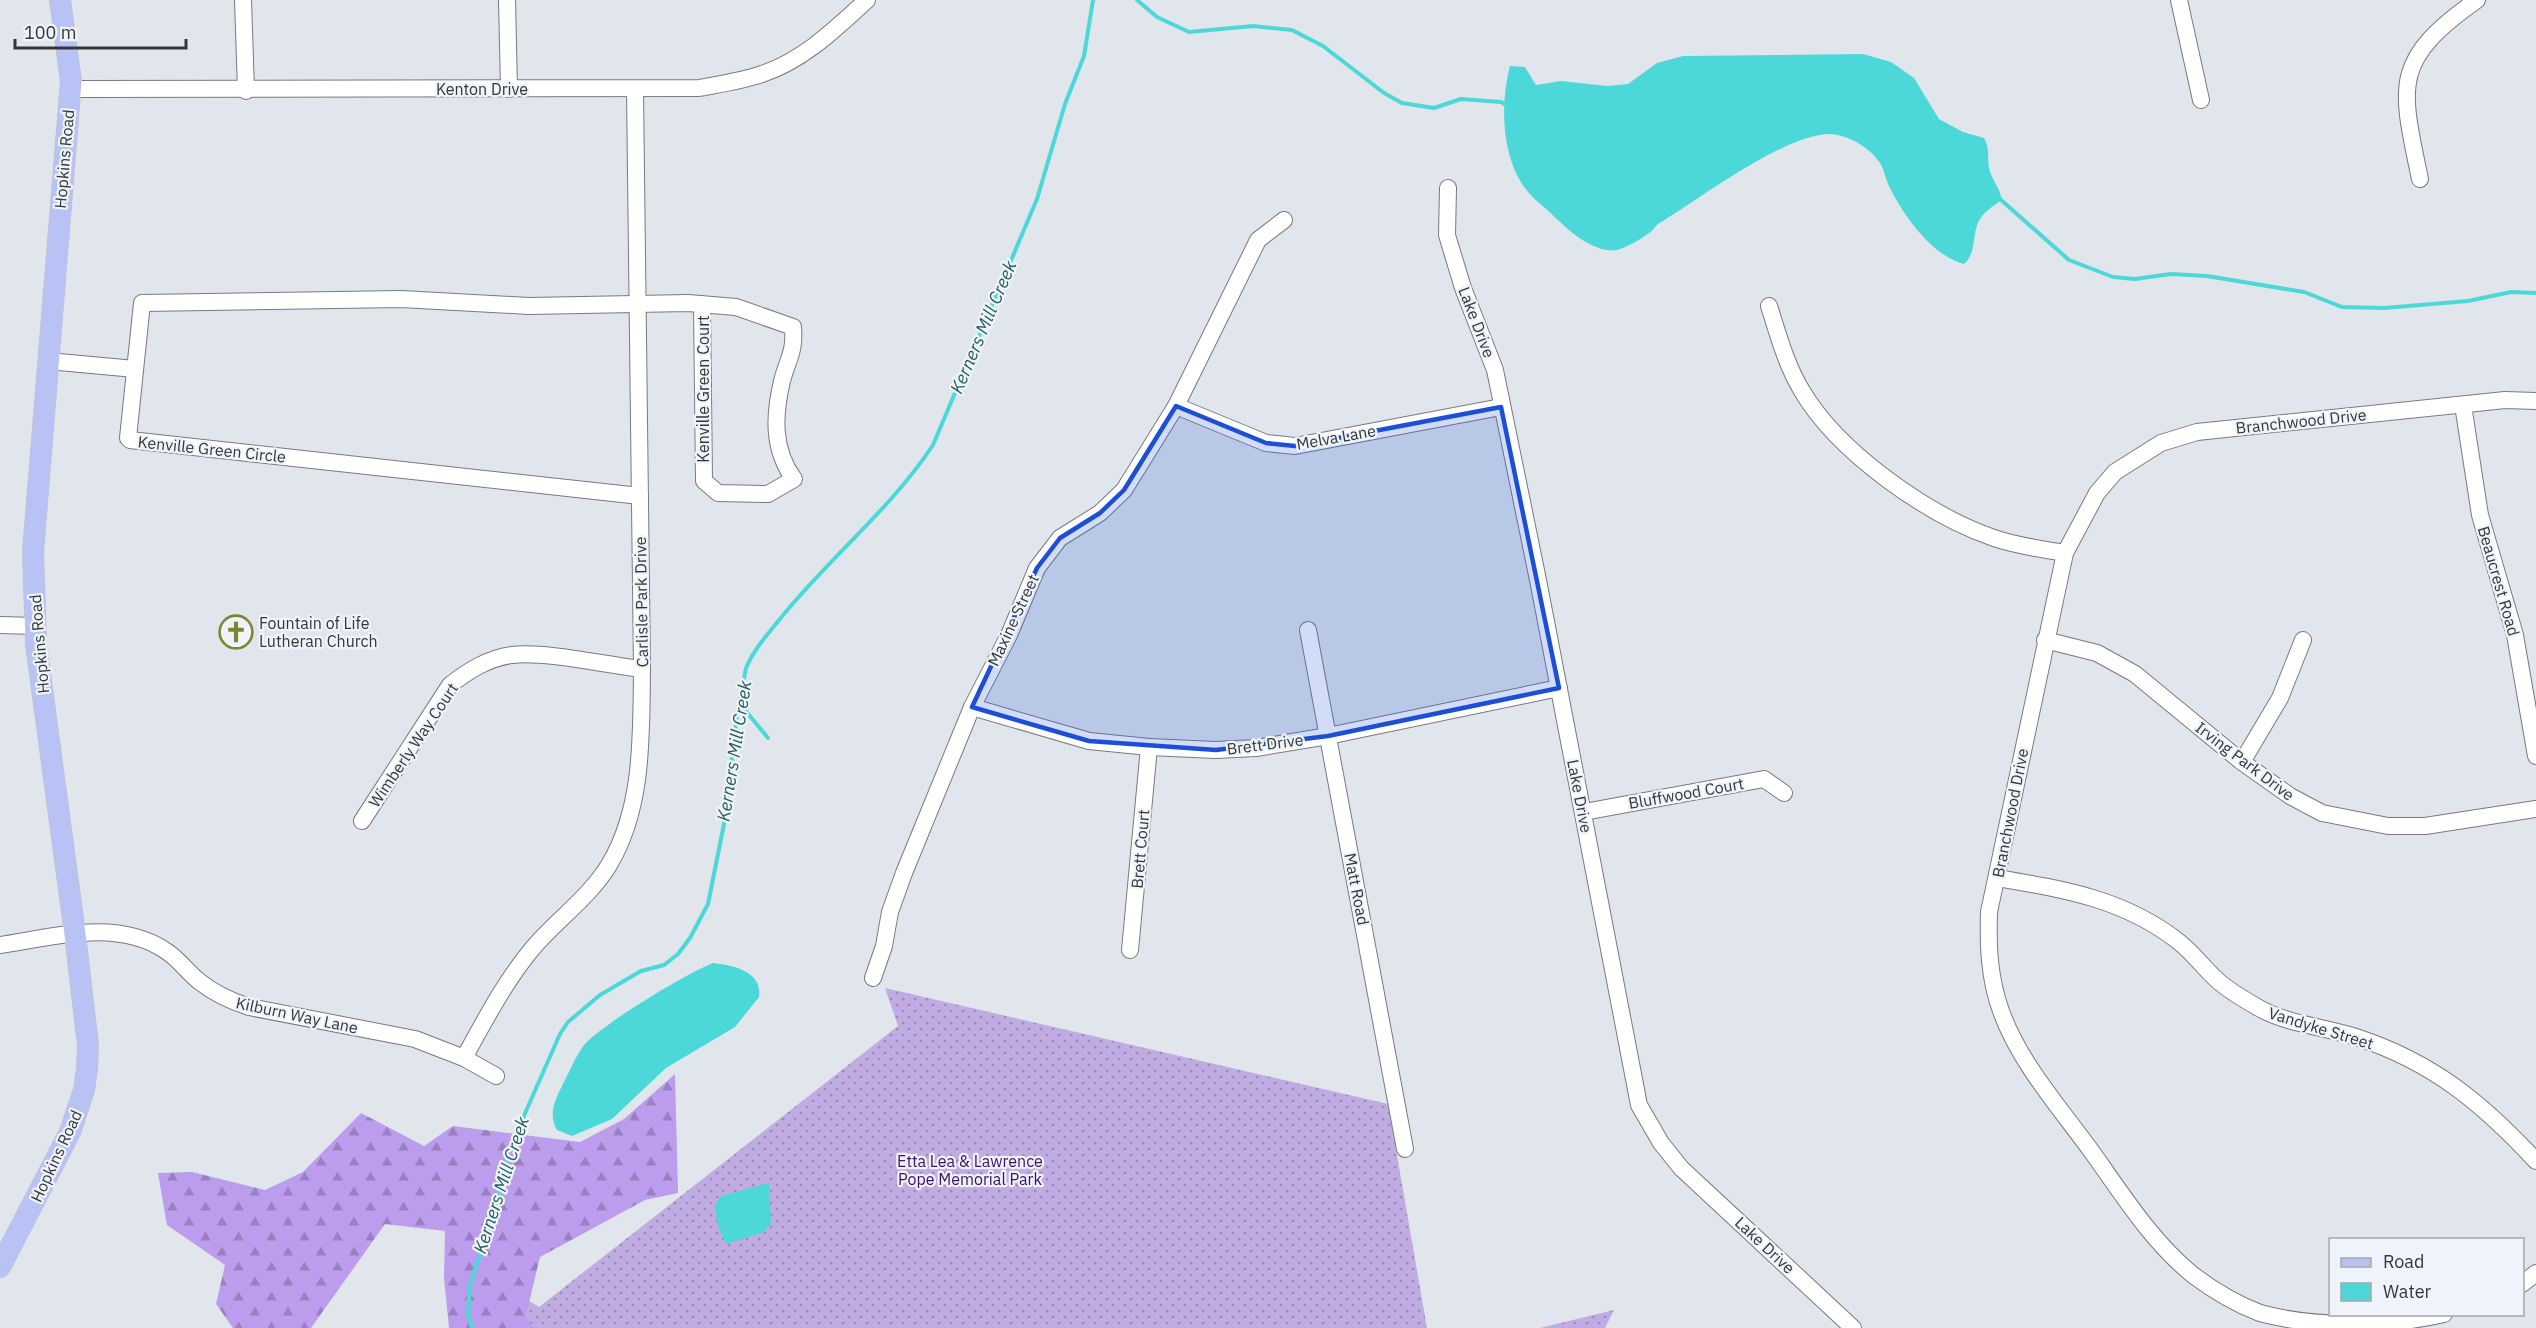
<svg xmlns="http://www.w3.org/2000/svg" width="2536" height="1328" viewBox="0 0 2536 1328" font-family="'IBM Plex Sans',sans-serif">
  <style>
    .grass { fill: url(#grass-dots) }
    .forest { fill: url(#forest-firs) }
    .water { fill: #4cd8d8 }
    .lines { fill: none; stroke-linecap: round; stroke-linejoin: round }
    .stream { stroke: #4cd8d8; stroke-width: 4 }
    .minor-casing { stroke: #767b80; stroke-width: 18 }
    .major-casing { stroke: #c2c3c3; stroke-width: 22 }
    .minor { stroke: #fff; stroke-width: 16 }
    .major { stroke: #b9c2f5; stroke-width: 21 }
    .marked { fill: #1d4ed8; fill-opacity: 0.2; stroke: #1d4ed8; stroke-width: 4.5; stroke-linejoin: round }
    .labels { text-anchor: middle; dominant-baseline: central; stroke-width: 4.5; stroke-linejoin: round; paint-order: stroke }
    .street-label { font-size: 16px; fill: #343638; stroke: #eef4f9 }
    .poi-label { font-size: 16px; fill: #343638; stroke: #eef4f9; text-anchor: start }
    .park-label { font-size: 16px; fill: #400d6c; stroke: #eef4f9 }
    .water-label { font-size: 18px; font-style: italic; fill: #245d5d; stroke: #eef4f9 }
  </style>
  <defs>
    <pattern id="grass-dots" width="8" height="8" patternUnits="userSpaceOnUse" patternTransform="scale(1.5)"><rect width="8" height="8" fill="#c0abe2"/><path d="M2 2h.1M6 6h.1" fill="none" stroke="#9d8cb8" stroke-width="1.8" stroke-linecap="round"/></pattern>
    <pattern id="forest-firs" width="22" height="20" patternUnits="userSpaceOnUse" patternTransform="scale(1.5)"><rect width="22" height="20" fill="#bc9cec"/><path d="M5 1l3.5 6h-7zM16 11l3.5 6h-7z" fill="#9a80c0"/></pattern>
  </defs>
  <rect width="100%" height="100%" fill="#e1e6ec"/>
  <!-- grass -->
  <g class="grass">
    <path d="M885 988 1388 1104 1427 1328H482L506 1287 539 1307 898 1026Z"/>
    <path d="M1614 1310 1605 1328H1540Z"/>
  </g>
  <!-- forest -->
  <path class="forest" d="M675 1074 678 1193 645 1200 540 1257 526 1315 533 1328H449L444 1278 445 1231 385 1224 311 1328H233L216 1304 225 1265 167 1225 158 1173 192 1172 265 1190 303 1172 361 1113 424 1146 453 1126 580 1142 624 1119Z"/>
  <!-- water -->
  <g class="water">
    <path d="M1863 54 1891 62 1914 78 1939 119 1963 132 1984 138C1991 150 1986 159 1990 172 1994 183 1999 186 2002 200 1996 204 1988 209 1983 215 1970 229 1979 250 1964 264 1931 255 1903 215 1888 184 1885 177 1884 169 1880 163 1869 147 1849 135 1830 134 1784 134 1698 200 1658 224 1654 227 1653 231 1649 233 1641 239 1626 248 1617 250 1612 251 1603 250 1599 248 1573 239 1558 218 1538 202 1501 171 1499 108 1510 66L1525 67 1536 85 1561 81 1607 86 1628 84 1657 63 1683 56Z"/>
    <path d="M713 963C732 965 763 971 759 997L735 1027 666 1068 612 1119 572 1136 557 1130C548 1115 555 1100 562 1086 569 1073 575 1057 584 1045 601 1025 687 973 713 963Z"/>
    <path d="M769 1183 771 1223 764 1232 726 1244 717 1223 715 1205 721 1196Z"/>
  </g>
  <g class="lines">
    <!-- stream -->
    <g class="stream">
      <path d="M1137 0 1157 17 1189 32 1253 26 1292 30 1323 46 1384 93 1402 103 1434 108 1461 99 1501 102 1506 105"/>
      <path d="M2000 199 2069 260 2113 277 2135 279 2171 274 2207 276 2304 292 2342 307 2384 308 2468 301 2511 292 2536 293"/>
      <path d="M740 704 768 738"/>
      <path d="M472 1328 468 1313 470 1285 505 1175 508 1152 560 1034 568 1022 600 995 641 971 664 965 678 954 690 938 708 904 724 824 737 715 746 668C754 649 767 635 780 619 828 559 891 509 933 445L1037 199 1065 104 1084 56 1093 0"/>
    </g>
    <!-- minor casing -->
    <g class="minor-casing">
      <g id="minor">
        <path d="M243 0 246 91"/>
        <path d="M507 0 509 89"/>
        <path d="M2179 0 2201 100"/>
        <path d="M70 89 699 88C720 84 742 81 762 74 804 60 835 29 867 0"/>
        <path d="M2420 179C2400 84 2392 60 2477 0"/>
        <path d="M1448 188 1447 235 1463 288 1495 370 1538 580 1639 1105 1661 1143 1681 1168 1853 1328"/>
        <path d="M1769 306C1778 334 1786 365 1802 391 1838 452 1927 515 1994 538 2017 546 2041 549 2065 553"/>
        <path d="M48 361 135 369"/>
        <path d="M2463 405 2480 515 2515 635 2536 756"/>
        <path d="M1176 406 1266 443 1295 446 1501 407"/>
        <path d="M640 496 130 440 128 438 142 303 401 299 529 306 688 303 736 307 793 327C795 353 788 358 782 381 774 415 772 449 794 479L768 494 718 493 704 481 702 304"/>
        <path d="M0 625 35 626"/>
        <path d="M1308 630 1405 1149"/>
        <path d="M2045 640 2097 653 2135 674 2242 762 2290 796 2322 813 2388 826H2425L2536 809"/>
        <path d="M972 707 1089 741 1149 747 1216 750 1256 748 1328 736 1559 688"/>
        <path d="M2242 762 2280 698 2303 640"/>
        <path d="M1584 812 1764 779 1784 793"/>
        <path d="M362 821 450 685C468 671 488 658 512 655 547 651 605 665 642 669"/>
        <path d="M1997 878C2063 889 2125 899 2179 942 2193 953 2204 968 2217 980 2229 991 2245 1000 2259 1008 2289 1025 2327 1027 2359 1038 2434 1063 2483 1104 2536 1161"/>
        <path d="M0 945C53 937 118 918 166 951 179 959 188 973 200 982 215 994 231 1001 249 1007L415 1039 464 1058 496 1076"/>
        <path d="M1130 950 1149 747"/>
        <path d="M873 978 884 946 890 912 904 873 972 707 1009 635 1037 568 1060 538 1100 513 1124 490 1176 406 1258 240 1284 220"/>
        <path d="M464 1058C485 1020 504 983 532 949 556 920 589 898 609 865 644 807 641 734 642 669L635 90"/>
        <path d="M2522 1284 2536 1273"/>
        <path d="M2444 1314C2387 1327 2315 1328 2260 1313 2236 1304 2213 1290 2193 1275 2152 1242 2122 1194 2092 1152 2060 1108 2019 1062 2001 1011 1989 978 1988 946 1989 912L2065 553 2097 493 2115 472 2161 443 2197 432 2505 400 2536 401"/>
      </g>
    </g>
    <!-- major casing -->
    <g class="major-casing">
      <path id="major" d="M0 1267 70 1132 84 1090 87 1069 88 1045 75 934 36 644 33 552 71 81 60 0"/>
    </g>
    <!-- minor -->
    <use href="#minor" class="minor"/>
    <!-- major -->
    <use href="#major" class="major"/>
  </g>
  <!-- marked area -->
  <path class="marked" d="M1176 406 1266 443 1295 446 1501 407 1559 688 1328 736 1216 750 1089 741 972 707 1037 568 1060 538 1100 513 1124 490Z"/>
  <!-- icons -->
  <defs>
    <g id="church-ring" transform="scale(1.725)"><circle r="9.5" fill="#eef4f9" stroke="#7c8531" stroke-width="1.5"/><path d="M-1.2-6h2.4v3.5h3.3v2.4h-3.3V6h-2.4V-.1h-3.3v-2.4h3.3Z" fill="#7c8531"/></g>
  </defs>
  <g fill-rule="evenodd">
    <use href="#church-ring" x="236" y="632"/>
  </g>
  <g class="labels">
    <!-- street labels -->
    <g class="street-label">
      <text x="482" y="89">Kenton Drive</text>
      <text transform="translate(64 159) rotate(-85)">Hopkins Road</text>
      <text transform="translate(1477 322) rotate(69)">Lake Drive</text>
      <text transform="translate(703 389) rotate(-90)">Kenville Green Court</text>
      <text transform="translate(2301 421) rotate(-6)">Branchwood Drive</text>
      <text transform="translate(1336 437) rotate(-10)">Melva Lane</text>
      <text transform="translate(212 449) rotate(6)">Kenville Green Circle</text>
      <text transform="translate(2499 581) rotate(74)">Beaucrest Road</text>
      <text transform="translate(641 602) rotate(-91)">Carlisle Park Drive</text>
      <text transform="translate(1013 620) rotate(-65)">Maxine Street</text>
      <text transform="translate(39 644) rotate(-95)">Hopkins Road</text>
      <text transform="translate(1265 744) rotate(-7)">Brett Drive</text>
      <text transform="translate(413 745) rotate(-56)">Wimberly Way Court</text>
      <text transform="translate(2245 761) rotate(37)">Irving Park Drive</text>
      <text transform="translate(1686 793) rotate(-10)">Bluffwood Court</text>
      <text transform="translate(1580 796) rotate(79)">Lake Drive</text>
      <text transform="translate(2010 813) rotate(-79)">Branchwood Drive</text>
      <text transform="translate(1140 849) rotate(-85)">Brett Court</text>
      <text transform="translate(1357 889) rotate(79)">Matt Road</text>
      <text transform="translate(297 1015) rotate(12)">Kilburn Way Lane</text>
      <text transform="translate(2321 1028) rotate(17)">Vandyke Street</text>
      <text transform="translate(56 1156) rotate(-65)">Hopkins Road</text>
      <text transform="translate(1765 1245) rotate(43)">Lake Drive</text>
    </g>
    <!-- poi labels -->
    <g class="poi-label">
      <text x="259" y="623">Fountain of Life<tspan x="259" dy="18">Lutheran Church</tspan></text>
    </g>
    <!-- park labels -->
    <g class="park-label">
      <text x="970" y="1161">Etta Lea &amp; Lawrence<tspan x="970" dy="18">Pope Memorial Park</tspan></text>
    </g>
    <!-- water labels -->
    <g class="water-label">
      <text transform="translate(983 327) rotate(-67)">Kerners Mill Creek</text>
      <text transform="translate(734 751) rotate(-81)">Kerners Mill Creek</text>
      <text transform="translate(501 1185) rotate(-72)">Kerners Mill Creek</text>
    </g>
  </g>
  <!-- legend -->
  <rect x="2329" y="1238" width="195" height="78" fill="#eef4f9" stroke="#a4a8ac" stroke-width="1.5"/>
  <rect x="2341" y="1258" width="30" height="9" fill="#b9c2f5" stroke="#a4a8ac" stroke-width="1.5"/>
  <text x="2383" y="1268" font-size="18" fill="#343638">Road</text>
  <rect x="2341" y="1283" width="30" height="18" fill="#4cd8d8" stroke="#a4a8ac" stroke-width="1.5"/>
  <text x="2383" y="1298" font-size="18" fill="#343638">Water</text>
  <!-- scale -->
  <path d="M15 39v9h171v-9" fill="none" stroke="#343638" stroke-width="3"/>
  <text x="24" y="39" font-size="18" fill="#343638" stroke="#eef4f9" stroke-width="4.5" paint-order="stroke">100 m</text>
</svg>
